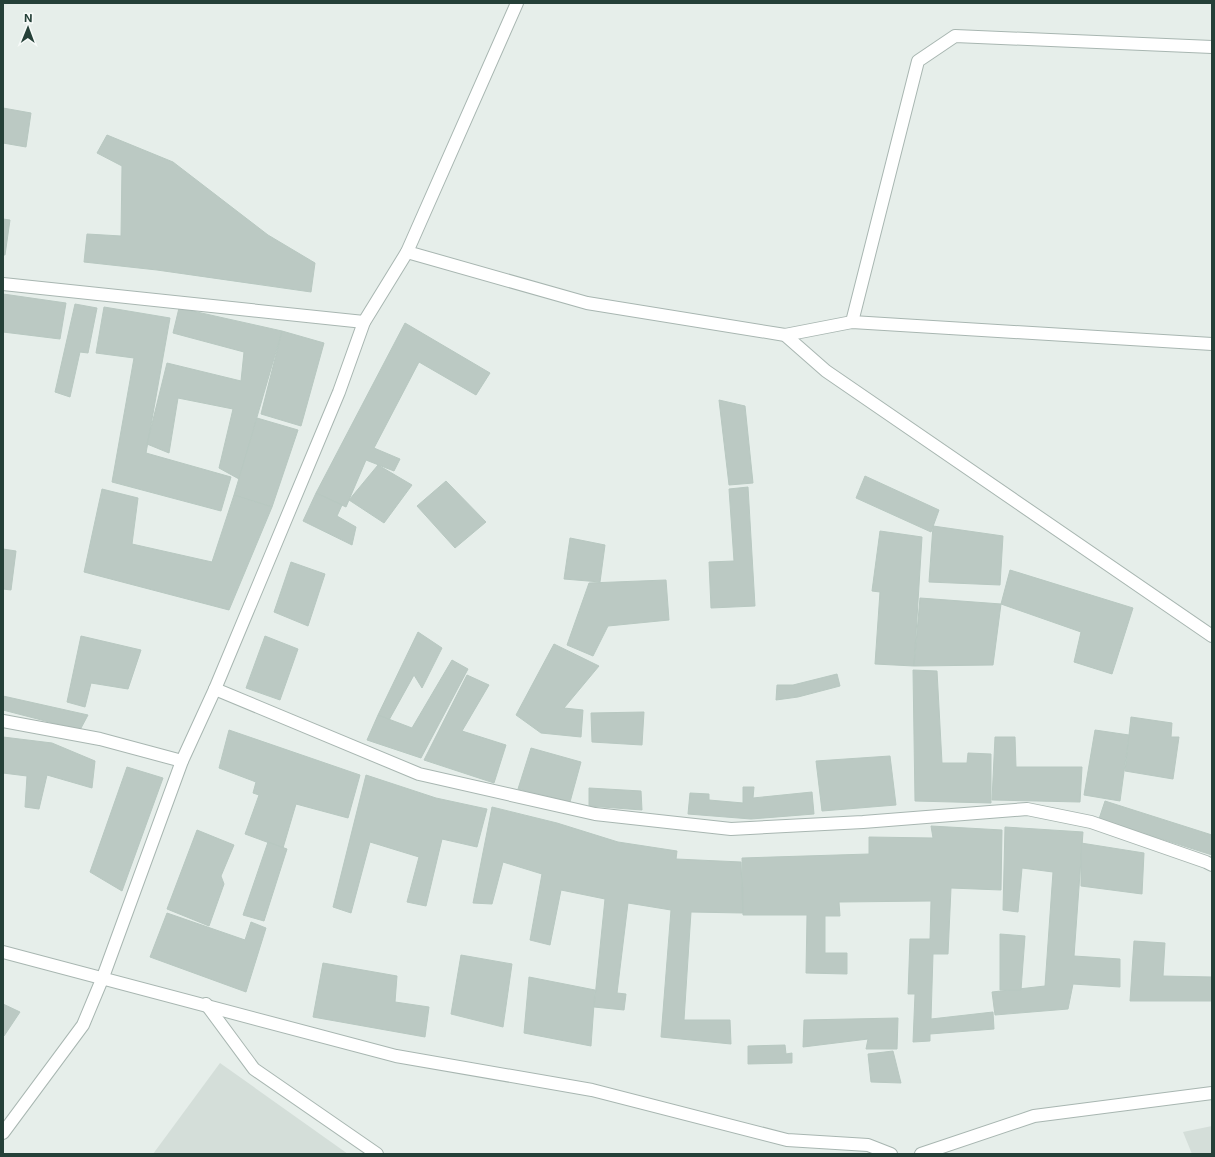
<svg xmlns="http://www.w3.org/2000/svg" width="1215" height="1157" viewBox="0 0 1215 1157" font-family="Inter,sans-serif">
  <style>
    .built { fill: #d4ded9 }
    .building { fill: #bbc9c3; stroke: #b8c8c1 }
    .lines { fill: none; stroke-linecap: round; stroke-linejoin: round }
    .minor-casing { stroke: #a8b6b1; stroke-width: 14 }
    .minor { stroke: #fff; stroke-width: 12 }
  </style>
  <rect width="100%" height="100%" fill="#e6eeea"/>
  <!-- built -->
  <g class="built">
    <path d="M220 1063 348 1154H153Z"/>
    <path d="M1212 1126V1154H1192L1183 1132Z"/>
  </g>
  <!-- building -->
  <g class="building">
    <path d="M3 108 31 113 26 147 3 143Z"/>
    <path d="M107 135 173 162 268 235 315 263 311 292 157 270 84 262 87 234 121 236 122 166 97 153Z"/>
    <path d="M3 219 10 220 5 255H3Z"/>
    <path d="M3 294 66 303 60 339 3 332Z"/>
    <path d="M75 304 97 308 88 353 80 352 70 397 55 392Z"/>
    <path d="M104 307 170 318 146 453 231 477 221 511 112 482 134 358 96 353Z"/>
    <path d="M179 308 282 331 239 479 219 468 233 409 178 398 169 453 147 444 167 363 241 381 244 352 173 333Z"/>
    <path d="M405 323 490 373 476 395 419 362 374 448 400 459 394 471 366 460 346 507 316 493Z"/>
    <path d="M282 331 324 343 301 426 261 414Z"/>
    <path d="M719 400 745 406 753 483 729 485Z"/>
    <path d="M257 418 298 430 272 507 234 495Z"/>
    <path d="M378 465 412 485 384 523 349 500Z"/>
    <path d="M865 476 939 510 931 532 856 498Z"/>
    <path d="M446 481 486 522 455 548 417 506Z"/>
    <path d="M748 487 755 606 711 608 709 562 734 561 729 489Z"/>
    <path d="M102 489 138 498 132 544 212 562 234 495 272 507 229 610 84 572Z"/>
    <path d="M316 493 342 505 337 516 356 527 352 545 303 521Z"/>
    <path d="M933 526 1003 536 1000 585 929 582Z"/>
    <path d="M880 531 922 537 914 666 875 664 880 592 872 591Z"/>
    <path d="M570 538 605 545 600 582 564 579Z"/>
    <path d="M3 549 16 551 11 590 3 589Z"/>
    <path d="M291 562 325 574 308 626 274 612Z"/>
    <path d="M1010 570 1133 608 1112 674 1074 662 1081 632 1001 604Z"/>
    <path d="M666 580 669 620 608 626 593 656 567 645 589 583Z"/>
    <path d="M920 598 1001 604 993 665 914 666Z"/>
    <path d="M418 632 442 648 422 688 414 675 389 720 378 715Z"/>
    <path d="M81 636 141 650 128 689 91 683 85 707 67 702Z"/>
    <path d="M265 636 298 649 280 700 246 688Z"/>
    <path d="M554 644 599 666 564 708 583 710 581 737 541 733 516 715Z"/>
    <path d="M452 660 468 669 421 758 367 740 378 715 412 728Z"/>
    <path d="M913 670 937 671 942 763H967L968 753 991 754V803L915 801Z"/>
    <path d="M837 674 840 686 798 697 776 700 777 685H793Z"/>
    <path d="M467 675 489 685 462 731 506 745 494 783 424 760Z"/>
    <path d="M3 696 88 715 80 730 3 710Z"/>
    <path d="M644 712 642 745 592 742 591 713Z"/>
    <path d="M1131 717 1172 723 1171 737H1179L1173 779 1125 771Z"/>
    <path d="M229 730 360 775 348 818 296 804 283 848 245 834 259 795 253 793 256 782 219 768Z"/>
    <path d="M1095 730 1129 735 1120 801 1084 795Z"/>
    <path d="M3 737 52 743 95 761 92 788 47 775 39 809 25 807 27 776 3 773Z"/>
    <path d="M995 737H1015L1016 767H1082L1080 802 992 800Z"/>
    <path d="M531 748 581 762 570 802 518 789Z"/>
    <path d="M890 756 896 805 822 811 816 761Z"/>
    <path d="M127 767 163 778 122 891 90 872Z"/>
    <path d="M366 775 436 798 487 809 477 847 442 839 426 906 407 902 419 857 370 842 351 913 333 907Z"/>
    <path d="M743 787H754L753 798 812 792 814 814 751 819 688 814 690 793 709 794V800L743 803Z"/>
    <path d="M589 788 641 791 642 810 589 806Z"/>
    <path d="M1105 801 1212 835V855L1099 819Z"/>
    <path d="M492 807 557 823 618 842 677 851 676 859 741 862 743 913 691 912 684 1020H730L731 1044 661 1037 671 910 628 903 617 993 626 994 624 1010 594 1007 605 899 561 890 550 945 530 940 542 874 503 862 492 904 473 903Z"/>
    <path d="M931 826 1002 830 1001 890 951 888 948 954H933L931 1019 993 1012 994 1029 930 1034V1041L913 1042 915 994H908L910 939H930L931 901 839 902 840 916H825V953H847V974L806 973 807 915H743L742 858 869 854V837L933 838Z"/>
    <path d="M1005 827 1083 832 1074 956 1120 959V987L1073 984 1068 1009 995 1015 992 992 1045 986 1053 872 1022 868 1018 912 1003 910Z"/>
    <path d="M197 830 234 845 221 876 224 884 209 926 167 909Z"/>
    <path d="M268 842 287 849 264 921 243 915Z"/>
    <path d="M1081 843 1144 853 1142 894 1081 886Z"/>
    <path d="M167 913 245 940 251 922 266 928 246 992 150 957Z"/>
    <path d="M1000 934 1025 936 1021 990H1000Z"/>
    <path d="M1134 941 1165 943 1163 976 1212 977V1001H1130Z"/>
    <path d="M461 955 512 964 503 1027 451 1014Z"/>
    <path d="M323 963 397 976 395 1002 429 1007 425 1037 313 1017Z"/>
    <path d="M529 977 595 990 591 1046 524 1033Z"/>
    <path d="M3 1004 20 1012 4 1036 3 1035Z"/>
    <path d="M898 1018 897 1049H866L868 1039 803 1047 804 1020Z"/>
    <path d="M785 1045 786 1054 792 1053V1063L748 1064V1046Z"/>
    <path d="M893 1051 901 1083 871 1082 868 1054Z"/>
  </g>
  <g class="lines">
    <!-- minor casing -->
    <g class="minor-casing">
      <g id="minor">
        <path d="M407 252 587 303 785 335 826 371 1212 636"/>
        <path d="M3 284 364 322"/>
        <path d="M852 322 918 61 955 36 1212 47"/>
        <path d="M785 335 852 322 1212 344"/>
        <path d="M215 689 419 774 595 814 731 829 863 822 1027 809 1091 822 1206 862 1212 865"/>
        <path d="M3 721 100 739 182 761"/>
        <path d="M3 952 396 1056 592 1090 787 1140 868 1145 891 1154"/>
        <path d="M206 1004 254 1069 377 1154"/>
        <path d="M3 1133 83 1025 103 977 182 761 215 689 339 392 364 322 407 252 517 3"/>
        <path d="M921 1154 1034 1116 1212 1093"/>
      </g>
    </g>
    <!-- minor -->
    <use href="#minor" class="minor"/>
  </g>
  <!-- border -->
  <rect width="1215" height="1157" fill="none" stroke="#254038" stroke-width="8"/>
  <!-- north arrow -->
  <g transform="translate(28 28) rotate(1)" stroke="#f6faf8" stroke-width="3" paint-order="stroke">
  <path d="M0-3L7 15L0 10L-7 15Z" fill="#254038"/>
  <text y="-6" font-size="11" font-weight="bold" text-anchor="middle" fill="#254038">N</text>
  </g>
</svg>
